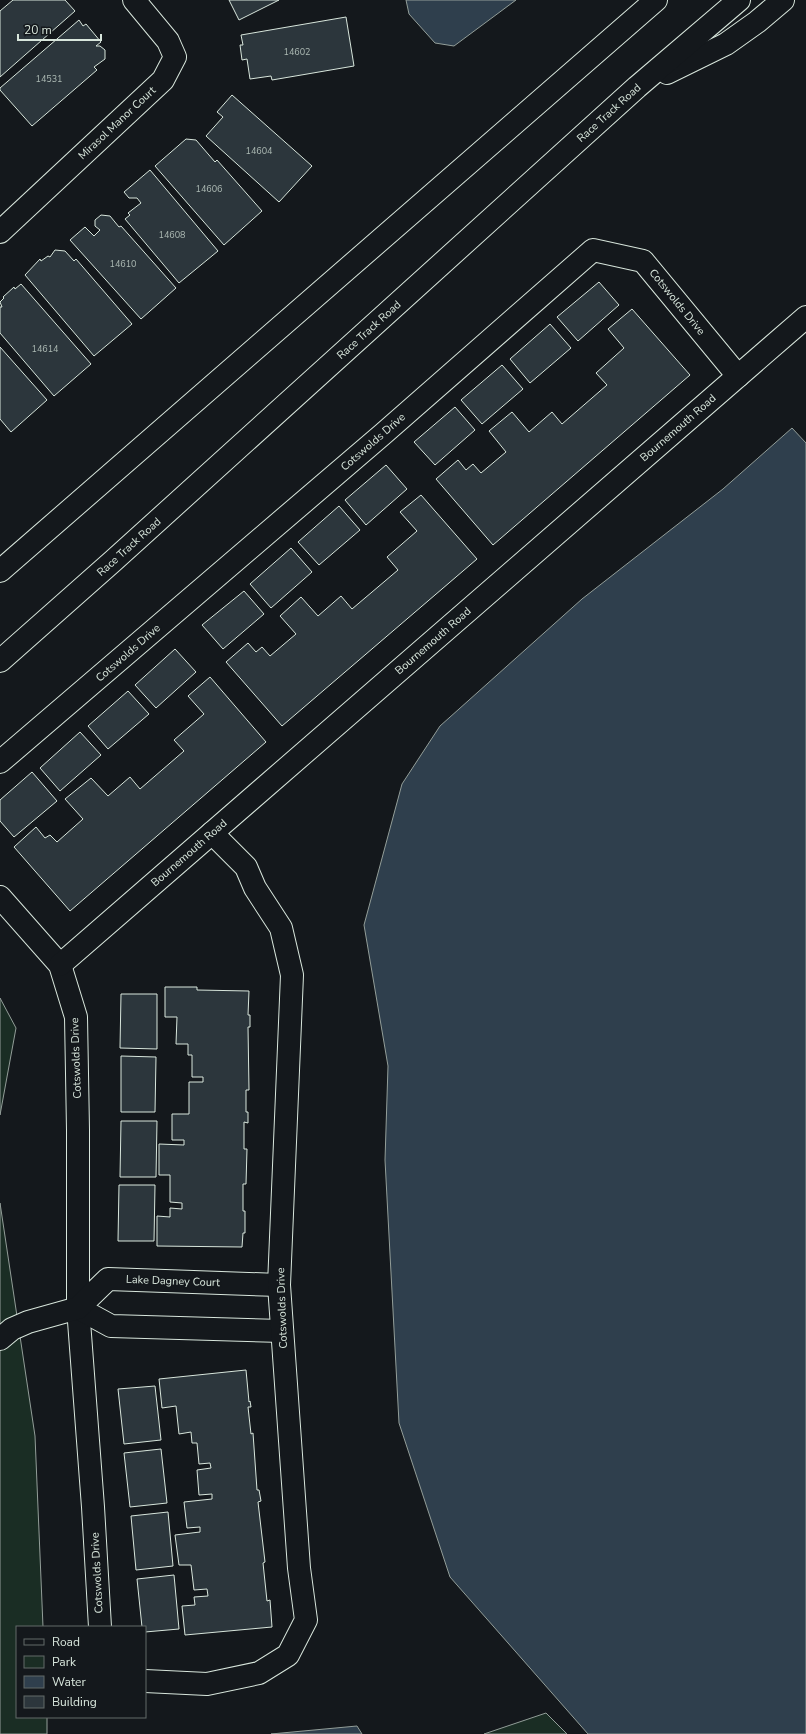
<svg xmlns="http://www.w3.org/2000/svg" width="806" height="1734" viewBox="0 0 806 1734" font-family="'Nunito Sans',sans-serif">
  <style>
    .green { fill: #1a2d24; stroke: #939e99 }
    .water { fill: #2f3f4d; stroke: #939e99 }
    .building { fill: #2c363c; stroke: #d8e6dc }
    .lines { fill: none; stroke-linecap: round; stroke-linejoin: round }
    .minor-casing { stroke: #d8e6dc; stroke-width: 24 }
    .secondary-casing { stroke: #d8e6dc; stroke-width: 24 }
    .minor { stroke: #14181c; stroke-width: 22 }
    .secondary { stroke: #14181c; stroke-width: 22 }
    .labels { text-anchor: middle; dominant-baseline: central; stroke-width: 3; stroke-linejoin: round; paint-order: stroke }
    .number-label { font-size: 9px; fill: #adbab4 }
    .street-label { font-size: 11px; fill: #d8e6dc; stroke: #14181c }
  </style>
  <rect width="100%" height="100%" fill="#14181c"/>
  <!-- green -->
  <g class="green">
    <path d="M0 998 16 1028 0 1115Z"/>
    <path d="M0 1203 35 1436 43 1627H17V1717H47V1734H0Z"/>
    <path d="M546 1713 567 1734H484Z"/>
  </g>
  <!-- water -->
  <g class="water">
    <path d="M406 0H516L454 46 435 43 409 14Z"/>
    <path d="M792 428 806 443V1734H588L450 1577 399 1423 385 1160 388 1066 364 925 402 784 440 726 582 599 723 489Z"/>
    <path d="M357 1726 362 1734H271Z"/>
  </g>
  <!-- building -->
  <g class="building">
    <path d="M13 0H65L75 11 0 77V11Z"/>
    <path d="M229 0H279L239 20Z"/>
    <path d="M346 17 354 66 272 80 271 76 250 79 247 59 242 60 240 45H243L241 35Z"/>
    <path d="M79 20 83 26 86 24 101 42 96 46H100L105 50V59L94 67 97 70 32 126 0 90V88Z"/>
    <path d="M232 95 312 166 279 202 206 136 223 117 217 112Z"/>
    <path d="M186 139 196 140 215 162 217 160 262 211 224 245 155 166Z"/>
    <path d="M150 170 218 251 179 283 125 219 130 215 128 213 141 203 137 198H129L124 192Z"/>
    <path d="M101 215 110 216 119 227 121 226 176 288 141 319 70 240 85 227 94 236 100 230 95 226V220Z"/>
    <path d="M55 250 65 251 74 261 76 259 132 324 94 356 25 275 40 259 41 261 48 256 50 257Z"/>
    <path d="M599 282 619 305 578 341 557 317Z"/>
    <path d="M21 284 91 364 54 396 0 333V307H2L0 302 4 298 3 297 14 287 15 289Z"/>
    <path d="M632 309 690 375 493 545 436 479 458 460 466 470 473 464 481 473 506 452 489 431 512 412 529 432 552 412 562 424 607 385 596 373 624 348 608 329Z"/>
    <path d="M550 324 571 348 530 383 510 359Z"/>
    <path d="M0 347 47 400 11 432 0 419Z"/>
    <path d="M502 365 523 389 482 424 461 400Z"/>
    <path d="M455 407 475 430 435 465 414 442Z"/>
    <path d="M386 465 407 489 366 525 345 500Z"/>
    <path d="M421 495 477 559 282 726 226 662 248 643 256 652 262 647 270 656 296 634 280 616 301 597 318 616 341 596 352 609 398 570 387 557 417 531 400 512Z"/>
    <path d="M339 506 360 530 319 565 298 542Z"/>
    <path d="M291 548 312 572 271 608 250 584Z"/>
    <path d="M244 591 264 614 223 649 202 625Z"/>
    <path d="M175 649 196 672 156 708 135 685Z"/>
    <path d="M210 677 266 742 70 911 14 847 36 827 45 838 50 835 57 842 83 819 65 799 91 778 108 796 130 777 140 789 184 751 174 740 204 714 188 696Z"/>
    <path d="M128 691 149 714 108 749 88 726Z"/>
    <path d="M80 732 101 755 60 791 40 768Z"/>
    <path d="M32 772 57 801 14 837 0 821V800Z"/>
    <path d="M165 987H197V990L249 991 248 1015H250V1027H248L249 1090H246V1112H248V1123L244 1122V1149H247L246 1184H243V1211H245V1233H243L242 1247 157 1246V1216L170 1217V1208L182 1209V1203L170 1202V1175H159V1144L184 1145V1140H172V1114H189V1082H203V1077H192V1055H188V1044H176L177 1017H165Z"/>
    <path d="M121 994H157V1049L120 1048Z"/>
    <path d="M121 1056 156 1057 155 1112H121Z"/>
    <path d="M121 1121H157L156 1177H120Z"/>
    <path d="M119 1185H155L154 1241H118Z"/>
    <path d="M246 1370 249 1402 250 1401 251 1407H248L251 1434 253 1433 257 1490H259L261 1501 258 1502 265 1562 263 1563 267 1601 270 1600 272 1627 185 1635 182 1606 195 1605 194 1597 208 1596 207 1589 194 1590 191 1565H179L175 1535 200 1532V1527L187 1528 184 1502 212 1499V1494L199 1495 197 1470 211 1468 210 1463 199 1464 197 1443H192L191 1432 179 1434 176 1406 162 1408 159 1379Z"/>
    <path d="M155 1386 161 1440 124 1444 118 1389Z"/>
    <path d="M161 1449 167 1503 130 1507 124 1453Z"/>
    <path d="M168 1512 173 1566 136 1570 131 1516Z"/>
    <path d="M174 1575 179 1629 145 1632V1627H142L137 1579Z"/>
  </g>
  <g class="lines">
    <!-- minor casing -->
    <g class="minor-casing">
      <g id="minor">
        <path d="M0 232 163 80 175 57 168 41 134 0"/>
        <path d="M0 762 383 434 593 250 643 261 738 376"/>
        <path d="M0 897 60 965 76 1017 78 1130V1308L93 1507 100 1627"/>
        <path d="M60 965 806 317"/>
        <path d="M78 1308 111 1326 282 1331"/>
        <path d="M0 1339 12 1329 28 1322 78 1308 108 1279 279 1285"/>
        <path d="M145 1681 207 1684 259 1673 288 1655 306 1620 299 1568 279 1285 292 975 281 928 255 888 246 867 212 833"/>
      </g>
    </g>
    <!-- secondary casing -->
    <g class="secondary-casing">
      <g id="secondary">
        <path d="M667 73 726 44 757 22 783 0"/>
        <path d="M0 571 656 0"/>
        <path d="M0 661 113 561 637 87 739 0"/>
      </g>
    </g>
    <!-- minor -->
    <use href="#minor" class="minor"/>
    <!-- secondary -->
    <use href="#secondary" class="secondary"/>
  </g>
  <g class="labels">
    <!-- number labels -->
    <g class="number-label">
      <text x="297" y="52">14602</text>
      <text x="49" y="79">14531</text>
      <text x="259" y="151">14604</text>
      <text x="209" y="189">14606</text>
      <text x="172" y="235">14608</text>
      <text x="123" y="264">14610</text>
      <text x="45" y="349">14614</text>
    </g>
    <!-- street labels -->
    <g class="street-label">
      <text transform="translate(609 113) rotate(-42)">Race Track Road</text>
      <text transform="translate(117 123) rotate(-43)">Mirasol Manor Court</text>
      <text transform="translate(677 302) rotate(51)">Cotswolds Drive</text>
      <text transform="translate(369 330) rotate(-42)">Race Track Road</text>
      <text transform="translate(678 428) rotate(-41)">Bournemouth Road</text>
      <text transform="translate(373 442) rotate(-41)">Cotswolds Drive</text>
      <text transform="translate(129 547) rotate(-42)">Race Track Road</text>
      <text transform="translate(433 641) rotate(-41)">Bournemouth Road</text>
      <text transform="translate(128 653) rotate(-41)">Cotswolds Drive</text>
      <text transform="translate(189 853) rotate(-41)">Bournemouth Road</text>
      <text transform="translate(76 1058) rotate(-92)">Cotswolds Drive</text>
      <text transform="translate(173 1281) rotate(2)">Lake Dagney Court</text>
      <text transform="translate(282 1308) rotate(-92)">Cotswolds Drive</text>
      <text transform="translate(97 1573) rotate(-93)">Cotswolds Drive</text>
    </g>
  </g>
  <!-- legend -->
  <rect x="16" y="1626" width="130" height="92" fill="#14181c" stroke="#626a69"/>
  <rect x="24" y="1639" width="20" height="6" fill="#14181c" stroke="#626a69"/>
  <text x="52" y="1646" font-size="12" fill="#d8e6dc">Road</text>
  <rect x="24" y="1656" width="20" height="12" fill="#1a2d24" stroke="#626a69"/>
  <text x="52" y="1666" font-size="12" fill="#d8e6dc">Park</text>
  <rect x="24" y="1676" width="20" height="12" fill="#2f3f4d" stroke="#626a69"/>
  <text x="52" y="1686" font-size="12" fill="#d8e6dc">Water</text>
  <rect x="24" y="1696" width="20" height="12" fill="#2c363c" stroke="#626a69"/>
  <text x="52" y="1706" font-size="12" fill="#d8e6dc">Building</text>
  <!-- scale -->
  <path d="M18 34v6h83v-6" fill="none" stroke="#d8e6dc" stroke-width="2"/>
  <text x="24" y="34" font-size="12" fill="#d8e6dc" stroke="#14181c" stroke-width="3" paint-order="stroke">20 m</text>
</svg>
